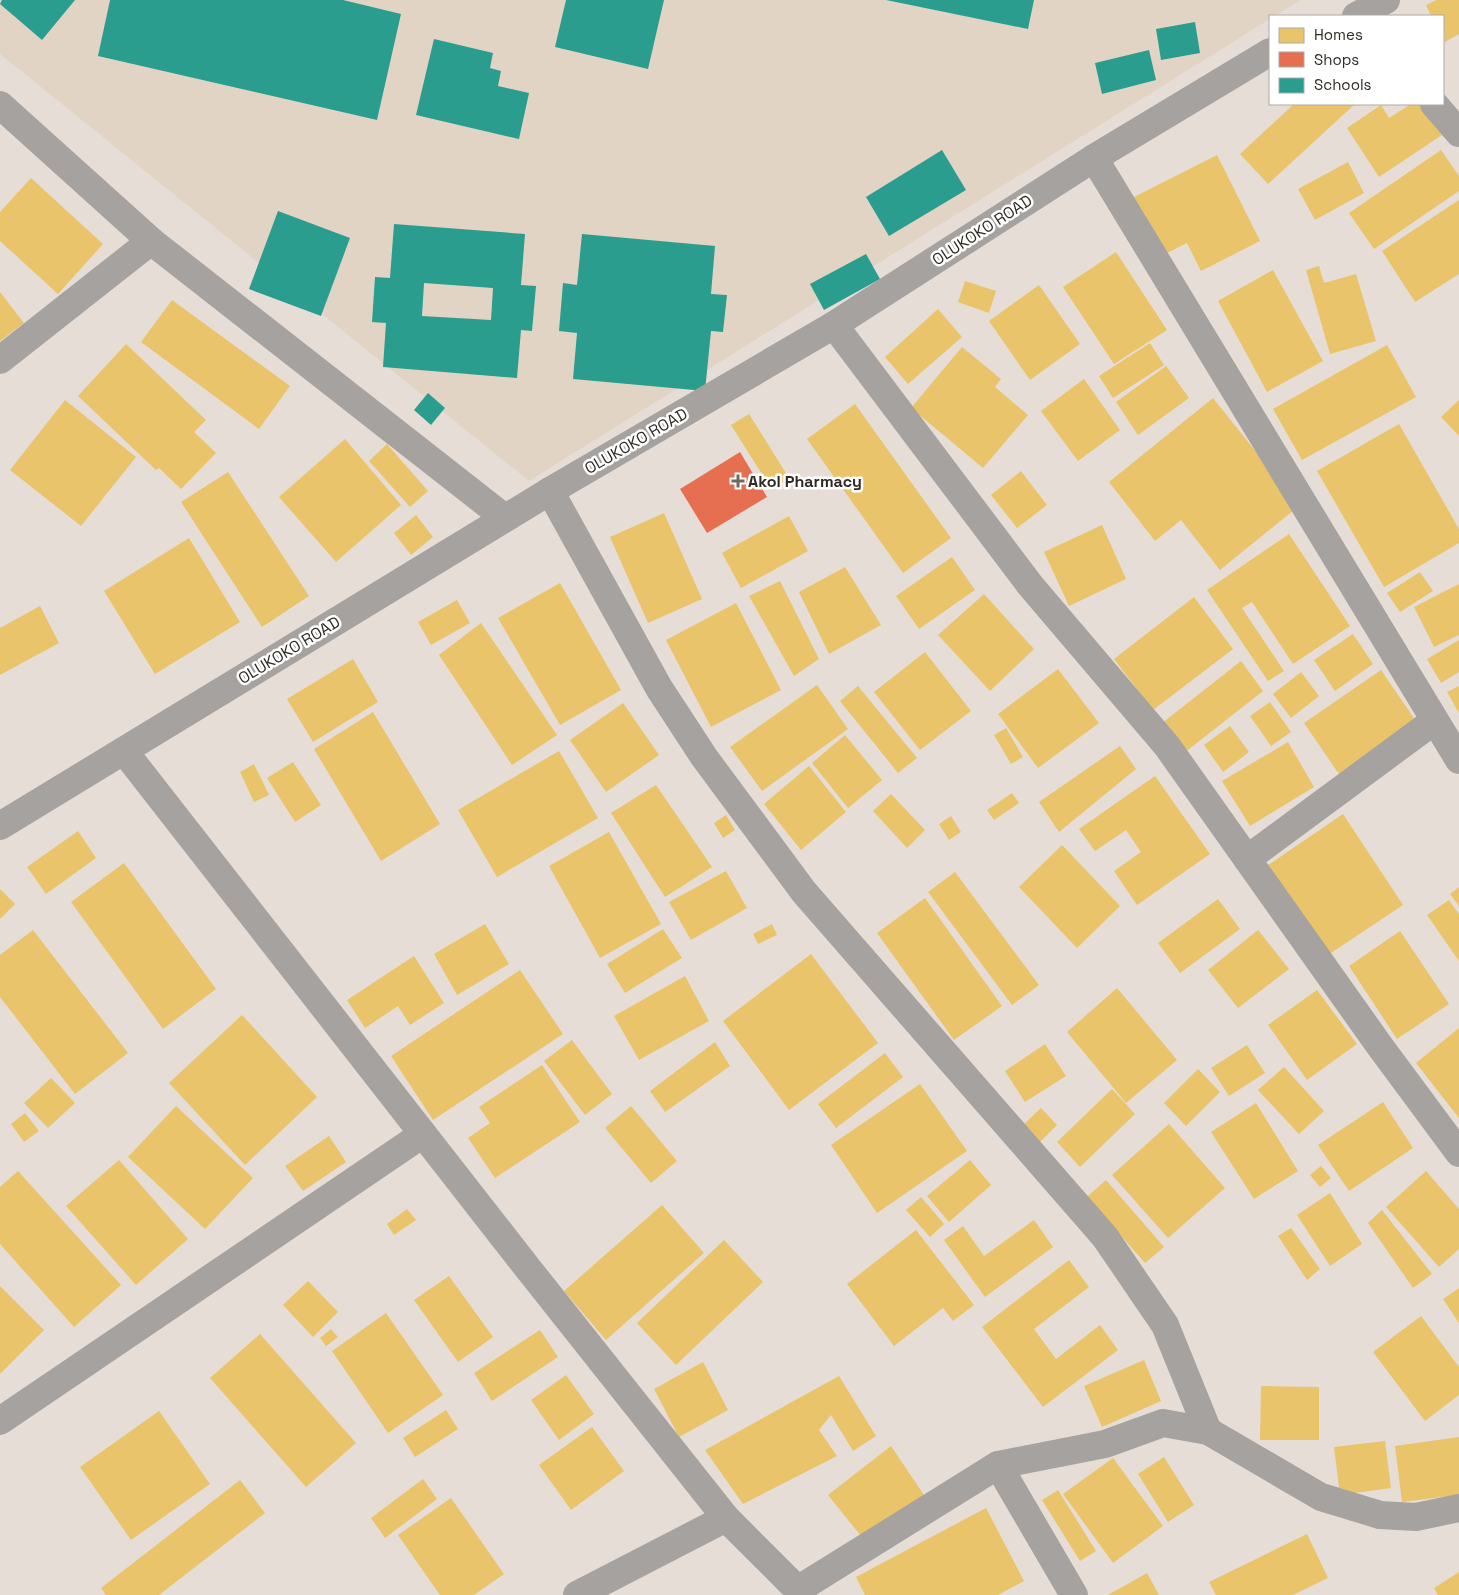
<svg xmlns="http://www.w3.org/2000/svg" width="1459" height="1595" viewBox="0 0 1459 1595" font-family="'Space Grotesk',sans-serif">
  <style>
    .built { fill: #e1d4c5 }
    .homes { fill: #e9c46a }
    .shops { fill: #e76f51 }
    .schools { fill: #2a9d8f; fill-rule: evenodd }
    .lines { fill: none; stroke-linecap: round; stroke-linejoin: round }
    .minor { stroke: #a6a2a0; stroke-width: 28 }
    .poi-dot { fill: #6f6962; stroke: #fff; stroke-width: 2 }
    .labels { text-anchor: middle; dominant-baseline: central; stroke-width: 5; stroke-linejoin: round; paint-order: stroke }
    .street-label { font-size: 16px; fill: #2f2a24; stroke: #fff }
    .poi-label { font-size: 16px; font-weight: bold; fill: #2f2a24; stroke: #fff; text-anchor: start }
  </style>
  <rect width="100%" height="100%" fill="#e6ded6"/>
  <!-- built -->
  <path class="built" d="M0 0H1301L1275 16H1270V19L529 481 0 54Z"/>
  <!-- homes -->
  <g class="homes">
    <path d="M1436 0H1459V34L1445 42 1443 16H1431L1426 5Z"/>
    <path d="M1294 104H1355L1268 184 1240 154Z"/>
    <path d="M1411 104H1421L1442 135 1379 177 1347 128 1381 105 1389 118Z"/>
    <path d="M1441 150 1459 176V191L1374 249 1349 213Z"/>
    <path d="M1217 155 1260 241 1201 271 1187 243 1161 256 1132 198Z"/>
    <path d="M1348 162 1364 193 1315 220 1298 189Z"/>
    <path d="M31 178 103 244 58 294 0 241V212Z"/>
    <path d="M1459 200V274L1415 302 1382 251Z"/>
    <path d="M1116 252 1167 330 1114 364 1063 287Z"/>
    <path d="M1319 266 1324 283 1356 274 1376 341 1330 354 1306 270Z"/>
    <path d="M1273 270 1323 361 1267 392 1218 301Z"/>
    <path d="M965 281 996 291 989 313 958 302Z"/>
    <path d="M1039 285 1080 344 1030 380 989 321Z"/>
    <path d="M0 292 24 323 0 341Z"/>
    <path d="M172 300 290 386 259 429 141 342Z"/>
    <path d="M938 309 962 337 908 384 885 357Z"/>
    <path d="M1150 343 1164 365 1113 398 1099 376Z"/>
    <path d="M126 344 206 420 194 432 216 453 181 489 159 468 156 470 78 396Z"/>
    <path d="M1387 345 1416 397 1302 460 1273 409Z"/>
    <path d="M962 347 1001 379 995 387 1028 415 983 468 911 408Z"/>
    <path d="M1166 366 1189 398 1138 435 1116 402Z"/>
    <path d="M1084 379 1120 430 1078 461 1041 411Z"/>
    <path d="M1213 398 1299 506 1220 570 1181 520 1155 541 1109 482Z"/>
    <path d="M65 400 136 457 81 526 10 470Z"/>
    <path d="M1459 400V436L1441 417Z"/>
    <path d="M855 404 951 538 903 573 807 439Z"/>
    <path d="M749 414 789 478 772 490 731 425Z"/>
    <path d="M1399 424 1459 529V543L1384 587 1317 471Z"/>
    <path d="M345 439 401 505 336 562 279 497Z"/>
    <path d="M387 444 428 491 410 507 369 461Z"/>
    <path d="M1021 471 1047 505 1017 528 991 495Z"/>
    <path d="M228 472 309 596 262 627 181 502Z"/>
    <path d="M664 513 702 599 648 623 610 537Z"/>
    <path d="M416 515 433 537 411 555 394 533Z"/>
    <path d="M789 516 808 551 741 588 722 553Z"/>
    <path d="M1102 525 1126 579 1069 606 1044 552Z"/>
    <path d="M1289 534 1350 626 1293 664 1252 602 1242 608 1284 671 1268 681 1207 590Z"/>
    <path d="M189 538 240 622 155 674 104 591Z"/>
    <path d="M952 557 975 590 919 629 896 596Z"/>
    <path d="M845 567 881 625 829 654 799 592Z"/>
    <path d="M1420 572 1433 591 1400 612 1387 593Z"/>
    <path d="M780 581 819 659 794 676 749 596Z"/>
    <path d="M560 583 621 690 560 725 498 618Z"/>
    <path d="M1459 584V635L1434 647 1414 607Z"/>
    <path d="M984 594 1034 649 990 691 938 635Z"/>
    <path d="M1194 597 1233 649 1153 710 1114 659Z"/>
    <path d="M457 600 470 623 431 645 418 622Z"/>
    <path d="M736 603 781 690 711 727 666 640Z"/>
    <path d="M40 606 59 643 0 675V628Z"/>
    <path d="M481 623 557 735 512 765 439 655Z"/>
    <path d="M1353 634 1373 664 1335 691 1314 660Z"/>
    <path d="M1459 640V672L1441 683 1427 659Z"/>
    <path d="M925 652 971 711 920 750 874 692Z"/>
    <path d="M353 659 378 702 313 742 287 699Z"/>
    <path d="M1241 661 1263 691 1184 753 1161 724Z"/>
    <path d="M1058 669 1099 723 1038 768 998 714Z"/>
    <path d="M1381 670 1418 724 1341 777 1304 723Z"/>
    <path d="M1301 672 1319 696 1291 718 1273 694Z"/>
    <path d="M817 685 848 729 762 791 730 747Z"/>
    <path d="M858 686 917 758 898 773 840 701Z"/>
    <path d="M1459 686V713L1447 692Z"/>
    <path d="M1270 702 1291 732 1271 746 1250 716Z"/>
    <path d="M623 703 659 755 606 792 570 740Z"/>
    <path d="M373 712 440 824 381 861 314 749Z"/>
    <path d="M1230 726 1249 752 1223 772 1204 745Z"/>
    <path d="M1006 728 1023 757 1011 764 994 735Z"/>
    <path d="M845 735 882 780 848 808 812 763Z"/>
    <path d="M1288 742 1314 787 1250 826 1222 781Z"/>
    <path d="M1120 746 1136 769 1059 832 1039 802Z"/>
    <path d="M559 751 598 818 497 877 458 810Z"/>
    <path d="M293 762 321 805 295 822 267 778Z"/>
    <path d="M254 764 269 795 254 802 240 772Z"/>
    <path d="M809 766 846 812 801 850 764 804Z"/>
    <path d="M1155 776 1210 854 1137 905 1114 871 1141 852 1126 830 1095 851 1079 829Z"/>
    <path d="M656 785 712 867 665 897 611 813Z"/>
    <path d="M1012 793 1019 803 994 820 987 810Z"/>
    <path d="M891 794 925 830 907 848 873 811Z"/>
    <path d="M1343 814 1403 905 1328 955 1268 865Z"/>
    <path d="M726 815 735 830 723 838 714 823Z"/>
    <path d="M951 816 961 832 949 840 939 824Z"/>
    <path d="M78 831 96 858 46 894 27 867Z"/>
    <path d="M609 832 661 924 600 958 549 866Z"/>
    <path d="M1062 845 1120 906 1077 948 1019 887Z"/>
    <path d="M124 863 216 989 163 1029 71 902Z"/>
    <path d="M726 871 747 908 691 940 669 902Z"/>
    <path d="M955 872 1039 985 1012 1005 928 892Z"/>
    <path d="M1459 887V906L1450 894Z"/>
    <path d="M0 889 15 904 0 919Z"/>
    <path d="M925 898 1002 1006 954 1040 877 933Z"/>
    <path d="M1218 899 1240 929 1180 973 1158 943Z"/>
    <path d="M1449 900 1459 914V961L1427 915Z"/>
    <path d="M485 924 509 964 457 995 434 954Z"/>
    <path d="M772 924 777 935 758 944 753 934Z"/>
    <path d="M663 929 682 958 625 993 607 964Z"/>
    <path d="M33 930 128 1053 75 1094 0 997V955Z"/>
    <path d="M1258 930 1289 969 1238 1008 1208 970Z"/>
    <path d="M1400 931 1449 1004 1397 1039 1349 966Z"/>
    <path d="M811 954 878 1043 789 1110 723 1021Z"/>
    <path d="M414 956 444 1003 410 1025 398 1006 365 1028 347 1000Z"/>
    <path d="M520 970 563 1034 433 1120 391 1056Z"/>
    <path d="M685 976 709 1021 639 1060 614 1016Z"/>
    <path d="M1117 988 1177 1060 1126 1103 1067 1032Z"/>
    <path d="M1317 990 1357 1044 1307 1080 1268 1025Z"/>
    <path d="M242 1015 317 1097 245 1165 169 1083Z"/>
    <path d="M1459 1028V1118L1416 1063Z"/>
    <path d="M572 1040 612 1094 585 1115 544 1061Z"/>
    <path d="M715 1042 730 1066 665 1112 650 1091Z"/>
    <path d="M1045 1044 1066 1076 1025 1102 1005 1071Z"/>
    <path d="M1247 1045 1265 1073 1229 1096 1211 1068Z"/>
    <path d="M885 1053 903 1077 836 1128 818 1104Z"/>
    <path d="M542 1065 580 1122 495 1178 468 1138 490 1123 479 1107Z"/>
    <path d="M1284 1067 1324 1111 1299 1134 1258 1090Z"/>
    <path d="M1198 1069 1220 1092 1186 1126 1164 1103Z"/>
    <path d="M51 1078 75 1103 48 1128 24 1103Z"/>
    <path d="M920 1084 967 1151 877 1213 831 1145Z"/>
    <path d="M1112 1089 1135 1114 1080 1167 1057 1142Z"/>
    <path d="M1383 1102 1413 1148 1349 1191 1318 1145Z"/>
    <path d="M1256 1103 1298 1171 1254 1199 1211 1132Z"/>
    <path d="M176 1106 253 1178 205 1229 128 1157Z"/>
    <path d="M631 1106 677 1161 651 1183 605 1128Z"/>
    <path d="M1041 1108 1057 1125 1040 1142 1023 1125Z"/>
    <path d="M25 1113 39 1131 24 1142 11 1124Z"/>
    <path d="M1169 1124 1225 1188 1168 1238 1112 1175Z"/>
    <path d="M329 1136 346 1162 303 1191 285 1166Z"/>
    <path d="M119 1160 188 1239 136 1285 66 1206Z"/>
    <path d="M970 1160 991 1185 949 1222 927 1196Z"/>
    <path d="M1321 1166 1331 1178 1320 1187 1310 1175Z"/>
    <path d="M18 1171 121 1285 74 1327 0 1244V1187Z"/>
    <path d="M1426 1171 1459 1209V1249L1439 1267 1386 1207Z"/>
    <path d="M1106 1180 1164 1247 1145 1263 1087 1197Z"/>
    <path d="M1330 1193 1362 1244 1330 1266 1297 1215Z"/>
    <path d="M921 1197 944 1224 930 1237 906 1210Z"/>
    <path d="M662 1205 704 1253 606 1340 564 1291Z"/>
    <path d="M407 1209 416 1220 394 1235 387 1224Z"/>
    <path d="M1382 1210 1432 1274 1413 1288 1368 1223Z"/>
    <path d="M1034 1220 1053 1247 985 1297 944 1240 963 1226 984 1256Z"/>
    <path d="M1291 1228 1320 1269 1307 1280 1278 1236Z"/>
    <path d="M916 1230 974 1305 953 1321 943 1308 894 1346 847 1284Z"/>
    <path d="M724 1240 763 1282 676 1365 637 1323Z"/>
    <path d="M1069 1260 1089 1287 1034 1329 1056 1359 1100 1325 1118 1350 1043 1407 982 1327Z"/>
    <path d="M449 1276 493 1337 458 1362 414 1300Z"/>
    <path d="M308 1281 338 1312 313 1337 283 1305Z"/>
    <path d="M0 1286 44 1330 0 1374Z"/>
    <path d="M1459 1288V1323L1443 1299Z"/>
    <path d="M386 1313 443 1395 388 1433 332 1351Z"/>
    <path d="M1421 1316 1459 1367V1395L1425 1421 1373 1352Z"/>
    <path d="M331 1329 338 1337 326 1346 320 1338Z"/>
    <path d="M540 1330 558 1357 492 1401 474 1373Z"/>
    <path d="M260 1334 356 1443 306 1487 210 1378Z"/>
    <path d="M1144 1360 1161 1401 1102 1427 1084 1386Z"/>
    <path d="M703 1362 728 1410 679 1437 654 1389Z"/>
    <path d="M566 1375 594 1414 559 1440 531 1400Z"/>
    <path d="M839 1376 876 1436 853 1451 831 1415 819 1430 837 1456 743 1504 705 1450Z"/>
    <path d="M1261 1386 1319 1387V1440H1260Z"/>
    <path d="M446 1410 458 1429 415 1457 403 1438Z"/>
    <path d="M159 1411 210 1484 131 1540 80 1467Z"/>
    <path d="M592 1427 624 1471 571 1510 539 1465Z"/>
    <path d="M1459 1437V1495L1402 1502 1395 1446Z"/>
    <path d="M1385 1441 1391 1488 1340 1495 1334 1447Z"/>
    <path d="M891 1446 924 1495 861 1536 828 1495Z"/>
    <path d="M1164 1457 1194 1505 1168 1522 1138 1474Z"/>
    <path d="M1113 1458 1163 1526 1113 1563 1063 1494Z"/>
    <path d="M423 1479 437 1499 385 1538 371 1518Z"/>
    <path d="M240 1480 265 1513 159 1595H106L101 1588Z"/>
    <path d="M1058 1490 1096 1551 1080 1561 1042 1500Z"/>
    <path d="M451 1498 504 1574 474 1595H440L398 1535Z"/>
    <path d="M986 1508 1024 1581 998 1595H865L856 1577Z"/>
    <path d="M1307 1534 1328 1578 1293 1595H1216L1209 1582Z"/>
    <path d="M1459 1572V1595H1438L1434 1588Z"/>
    <path d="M1147 1573 1159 1595H1108Z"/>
  </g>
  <!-- shops -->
  <path class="shops" d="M740 452 767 497 707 533 680 489Z"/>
  <!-- schools -->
  <g class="schools">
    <path d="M2 0H75L42 40 0 4Z"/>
    <path d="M110 0H343L401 14 377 120 98 56Z"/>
    <path d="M566 0H664L648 69 555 47Z"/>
    <path d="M886 0H1034L1028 29Z"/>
    <path d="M1195 22 1200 53 1161 60 1156 29Z"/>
    <path d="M434 39 493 53 490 68 501 71 498 86 529 93 519 139 416 115Z"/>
    <path d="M1149 50 1156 80 1102 94 1095 63Z"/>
    <path d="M942 150 966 190 889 236 866 197Z"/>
    <path d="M278 211 350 238 321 316 249 289Z"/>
    <path d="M394 224 525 234 521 285 536 286 532 331 521 330 517 378 383 367 386 323 372 322 375 277 390 278ZM424 283 493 288 491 320 422 316Z"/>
    <path d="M582 234 715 246 711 294 727 295 723 332 711 331 705 391 573 379 577 333 559 331 563 283 577 285Z"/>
    <path d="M866 254 880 279 824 310 810 284Z"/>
    <path d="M428 393 445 408 431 425 414 410Z"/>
  </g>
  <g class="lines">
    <!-- minor -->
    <g class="minor">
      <path d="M1356 16 1386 0"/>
      <path d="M1434 104 1459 133"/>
      <path d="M0 105 151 241 505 518"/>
      <path d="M1094 158 1459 760"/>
      <path d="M834 325 1030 585 1167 746 1379 1045 1459 1153"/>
      <path d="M0 360 151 241"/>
      <path d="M550 491 659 688 704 757 804 892 1105 1237 1165 1325 1208 1431"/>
      <path d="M124 751 530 1271 726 1518 803 1595"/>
      <path d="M0 826 550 491 834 325 1094 158 1270 52"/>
      <path d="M1247 859 1434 721"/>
      <path d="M0 1421 423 1134"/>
      <path d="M998 1465 1074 1595"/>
      <path d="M799 1589 998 1465 1105 1444 1163 1423 1208 1431 1321 1497 1380 1515 1416 1517 1459 1508"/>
      <path d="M577 1595 726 1518"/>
    </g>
  </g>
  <!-- markers -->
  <path class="poi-dot" d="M735.5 473.5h5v5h5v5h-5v5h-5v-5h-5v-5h5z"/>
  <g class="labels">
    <!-- street labels -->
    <g class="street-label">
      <text transform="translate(982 230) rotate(-33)">OLUKOKO ROAD</text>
      <text transform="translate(636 441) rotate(-30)">OLUKOKO ROAD</text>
      <text transform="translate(289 650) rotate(-31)">OLUKOKO ROAD</text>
    </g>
    <!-- poi labels -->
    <g class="poi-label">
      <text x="748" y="481">Akol Pharmacy</text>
    </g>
  </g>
  <!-- legend -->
  <rect x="1269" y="15" width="175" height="90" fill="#ffffff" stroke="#acaaa7"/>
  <rect x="1279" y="28" width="25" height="15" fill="#e9c46a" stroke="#acaaa7"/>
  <text x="1314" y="40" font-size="15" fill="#2f2a24">Homes</text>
  <rect x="1279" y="52" width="25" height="15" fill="#e76f51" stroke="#acaaa7"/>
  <text x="1314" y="65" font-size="15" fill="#2f2a24">Shops</text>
  <rect x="1279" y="78" width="25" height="15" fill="#2a9d8f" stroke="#acaaa7"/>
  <text x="1314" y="90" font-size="15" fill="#2f2a24">Schools</text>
</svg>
